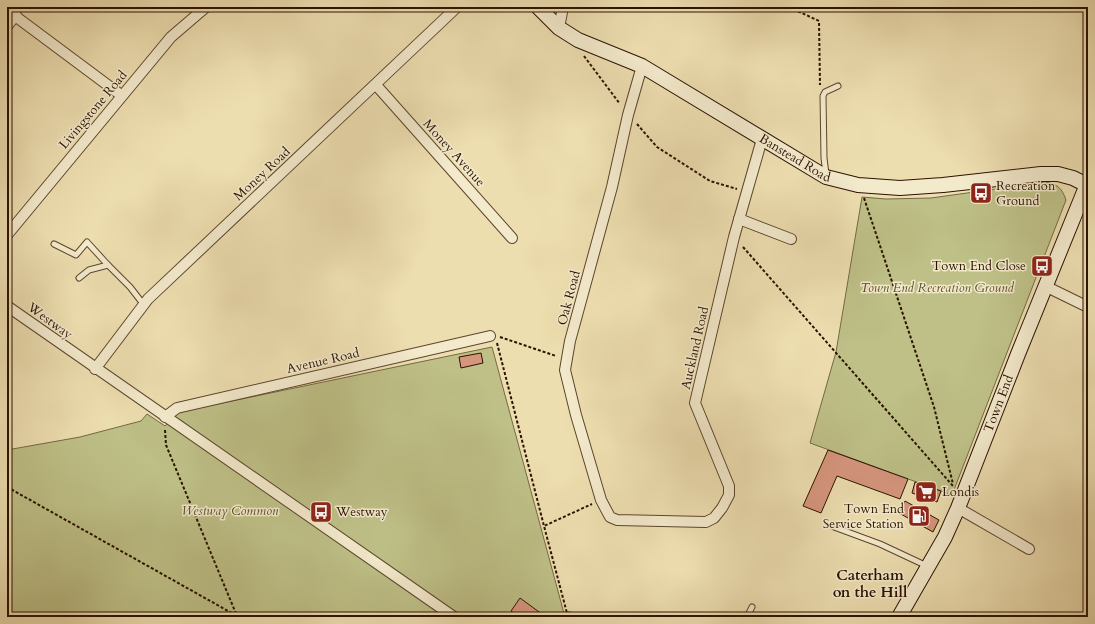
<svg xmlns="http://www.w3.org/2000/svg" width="1095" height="624" viewBox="0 0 1095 624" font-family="Cardo,serif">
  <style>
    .green { fill: #bec087; stroke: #746944 }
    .building { fill: #d6967e; stroke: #2b1200 }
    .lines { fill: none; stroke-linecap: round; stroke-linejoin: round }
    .lane-casing { stroke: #5c452c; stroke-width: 7 }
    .street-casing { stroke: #5c452c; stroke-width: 12 }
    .secondary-casing { stroke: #2b1200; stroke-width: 16 }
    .path { stroke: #2b1200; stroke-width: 2; stroke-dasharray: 3 2; stroke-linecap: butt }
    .lane { stroke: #f3eacc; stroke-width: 5 }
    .street { stroke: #f3eacc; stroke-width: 10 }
    .secondary { stroke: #f3eacc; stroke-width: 14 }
    .labels { text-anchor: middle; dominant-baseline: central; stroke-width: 3; stroke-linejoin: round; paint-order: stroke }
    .street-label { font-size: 13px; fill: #2b1200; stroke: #f3eacc }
    .poi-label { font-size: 13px; fill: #2b1200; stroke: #f3eacc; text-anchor: start }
    .park-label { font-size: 13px; font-style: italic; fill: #5e4f2f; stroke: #f3eacc }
    .quarter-label { font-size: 15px; font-weight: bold; fill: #2b1200; stroke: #f3eacc }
  </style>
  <rect width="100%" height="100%" fill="#eddeb0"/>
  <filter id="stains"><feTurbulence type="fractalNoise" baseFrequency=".005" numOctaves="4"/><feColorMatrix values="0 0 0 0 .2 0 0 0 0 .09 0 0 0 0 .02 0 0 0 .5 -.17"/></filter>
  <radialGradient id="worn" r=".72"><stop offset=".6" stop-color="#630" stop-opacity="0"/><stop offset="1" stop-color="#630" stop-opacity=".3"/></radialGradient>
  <!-- green -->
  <g class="green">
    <path d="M1046 182C1057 184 1062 188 1066 200L952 495 810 443 836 352 862 197 886 199 931 198Z"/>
    <path d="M492 347 565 617H7V450L80 437 141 421 147 414 165 426 179 412Z"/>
  </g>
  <!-- building -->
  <g class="building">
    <path d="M481 353 483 363 461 368 459 357Z"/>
    <path d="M828 450 908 479 900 499 837 476 821 513 803 506Z"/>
    <path d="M915 482 941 491 937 502 912 493Z"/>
    <path d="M905 501 939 520 933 532 899 513Z"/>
    <path d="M520 598 546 617H519L511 611Z"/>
    <path d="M568 612 603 616V617H569Z"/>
  </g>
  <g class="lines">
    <!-- lane casing -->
    <g class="lane-casing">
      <g id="lane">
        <path d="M826 174 824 158 823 96 825 92 838 86"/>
        <path d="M54 244 76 255 87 242 108 265"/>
        <path d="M79 278 89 270 108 265 130 287 144 305"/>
        <path d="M834 527 880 544 927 566"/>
        <path d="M814 616 815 617"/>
        <path d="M747 617 752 607"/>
      </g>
    </g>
    <!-- street casing -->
    <g class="street-casing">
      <g id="street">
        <path d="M7 10 121 95"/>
        <path d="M7 26 16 15"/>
        <path d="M559 28 563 7"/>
        <path d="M642 66 628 115 612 187 570 341 565 370 576 415 601 500 610 517 617 520 706 522 714 518 722 508 729 495V486L695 403 734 237 762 139"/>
        <path d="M376 85 512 238"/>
        <path d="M739 219 791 239"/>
        <path d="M7 235 171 37 206 7"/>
        <path d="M1045 286 1088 307"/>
        <path d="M7 306 454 617"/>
        <path d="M95 369 148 299 457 7"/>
        <path d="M165 417 177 408 490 336"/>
        <path d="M958 508 1029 549"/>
      </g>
    </g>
    <!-- secondary casing -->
    <g class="secondary-casing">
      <g id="secondary">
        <path id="s1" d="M538 7 559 28 578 40 642 66 826 177 858 185 900 188 943 185 1041 174H1058L1073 178 1087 185"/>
        <path id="s2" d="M899 617 945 537 958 508 1018 354 1088 182"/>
      </g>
    </g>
    <!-- path -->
    <g class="path">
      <path d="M789 7 819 21 820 85"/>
      <path d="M584 56 620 104"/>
      <path d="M637 124 657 147 710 181 737 189"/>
      <path d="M864 198 934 407 953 484"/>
      <path d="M743 247 953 486"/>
      <path d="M500 337 556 356"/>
      <path d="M497 343 544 526"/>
      <path d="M165 430 166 445 237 616"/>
      <path d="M7 487 237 616"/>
      <path d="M568 617 544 526 592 504"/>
    </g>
    <!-- lane -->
    <use href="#lane" class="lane"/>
    <!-- street -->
    <use href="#street" class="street"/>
    <!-- secondary -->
    <use href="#secondary" class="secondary"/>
  </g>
  <!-- icons -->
  <defs>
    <g id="bus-square" transform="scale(1.15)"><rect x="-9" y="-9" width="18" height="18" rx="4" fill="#8f2418" stroke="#f3eacc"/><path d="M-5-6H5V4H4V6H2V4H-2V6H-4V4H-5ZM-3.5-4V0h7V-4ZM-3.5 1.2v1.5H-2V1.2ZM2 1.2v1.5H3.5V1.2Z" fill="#fff"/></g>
    <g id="supermarket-square" transform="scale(1.15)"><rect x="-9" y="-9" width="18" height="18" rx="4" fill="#8f2418" stroke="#f3eacc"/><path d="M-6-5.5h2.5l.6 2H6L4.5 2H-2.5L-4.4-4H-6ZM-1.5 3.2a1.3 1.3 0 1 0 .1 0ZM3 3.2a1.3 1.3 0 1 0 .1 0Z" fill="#fff"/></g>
    <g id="fuel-square" transform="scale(1.15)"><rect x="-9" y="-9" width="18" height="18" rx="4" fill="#8f2418" stroke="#f3eacc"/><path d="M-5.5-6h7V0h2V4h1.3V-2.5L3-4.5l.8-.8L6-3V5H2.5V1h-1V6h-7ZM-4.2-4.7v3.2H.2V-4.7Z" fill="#fff"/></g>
  </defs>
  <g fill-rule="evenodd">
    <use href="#bus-square" x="981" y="193"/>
    <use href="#bus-square" x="1042" y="266"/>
    <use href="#supermarket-square" x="926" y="492"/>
    <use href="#bus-square" x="321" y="512"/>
    <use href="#fuel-square" x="919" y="516"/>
  </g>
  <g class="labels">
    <!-- street labels -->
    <g class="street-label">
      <text transform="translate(93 110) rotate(-50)">Livingstone Road</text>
      <text transform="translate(454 153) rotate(48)">Money Avenue</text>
      <text stroke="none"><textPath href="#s1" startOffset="300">Banstead Road</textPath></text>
      <text transform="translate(262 174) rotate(-43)">Money Road</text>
      <text transform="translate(569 298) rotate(-75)">Oak Road</text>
      <text transform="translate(50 321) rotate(36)">Westway</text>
      <text transform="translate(695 348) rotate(-77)">Auckland Road</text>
      <text transform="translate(323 361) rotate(-13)">Avenue Road</text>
      <text stroke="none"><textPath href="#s2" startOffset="236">Town End</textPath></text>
    </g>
    <!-- poi labels -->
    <g class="poi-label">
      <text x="996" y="186">Recreation<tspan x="996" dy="15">Ground</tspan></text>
      <text x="1026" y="266" text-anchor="end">Town End Close</text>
      <text x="942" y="492">Londis</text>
      <text x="904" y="509" text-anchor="end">Town End<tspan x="904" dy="15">Service Station</tspan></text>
      <text x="336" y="512">Westway</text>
    </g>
    <!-- park labels -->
    <g class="park-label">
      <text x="937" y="288">Town End Recreation Ground</text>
      <text x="230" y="511">Westway Common</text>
    </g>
    <!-- quarter labels -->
    <g class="quarter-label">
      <text x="870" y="575">Caterham<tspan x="870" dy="17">on the Hill</tspan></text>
    </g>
  </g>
  <!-- margin -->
  <rect width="1095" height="624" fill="none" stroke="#eddeb0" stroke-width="24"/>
  <rect x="8" y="8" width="1079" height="608" fill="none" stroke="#2b1200" stroke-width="2"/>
  <rect x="12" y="12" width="1071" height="600" fill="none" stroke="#2b1200"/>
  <rect width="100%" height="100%" filter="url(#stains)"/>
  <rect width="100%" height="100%" fill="url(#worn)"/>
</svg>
